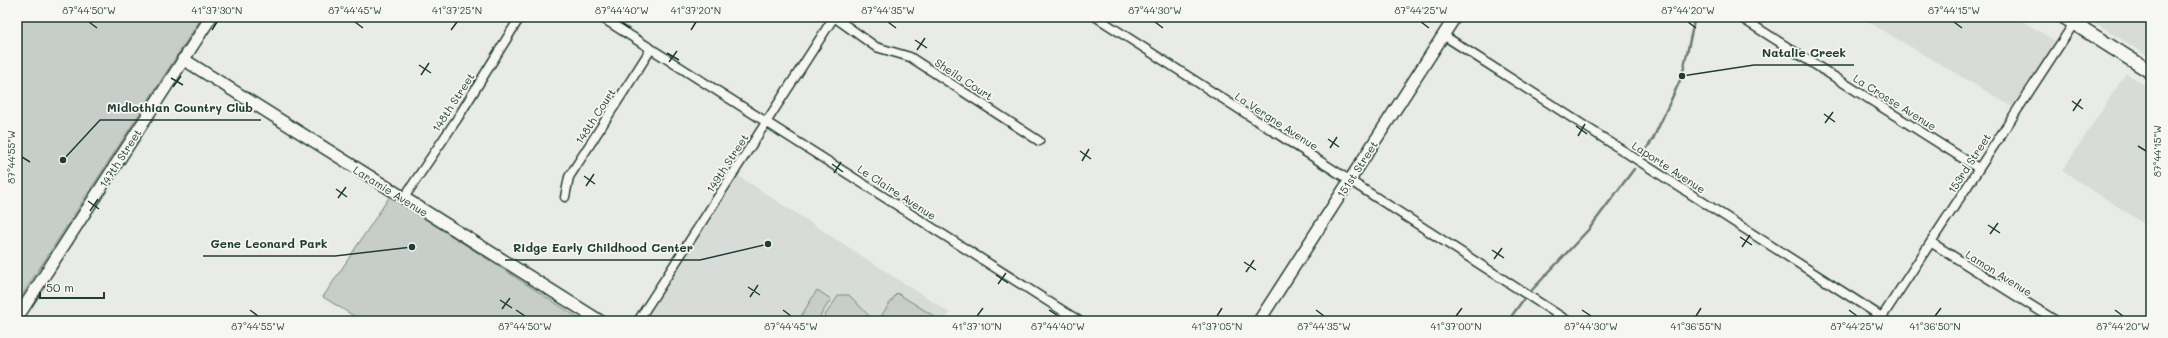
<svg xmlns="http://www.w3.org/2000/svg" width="2168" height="338" viewBox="0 0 2168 338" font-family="Mali,sans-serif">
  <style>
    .built { fill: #d8dcd8 }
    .green { fill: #c7cec9; stroke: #73867e }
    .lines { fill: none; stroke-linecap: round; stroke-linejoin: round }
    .stream { stroke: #687c75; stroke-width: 2.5 }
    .street-casing { stroke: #1f3d34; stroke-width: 11 }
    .secondary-casing { stroke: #1f3d34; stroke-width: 14 }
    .primary-casing { stroke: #1f3d34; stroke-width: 16 }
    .street { stroke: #f6f6f2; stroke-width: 8 }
    .secondary { stroke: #f6f6f2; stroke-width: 11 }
    .primary { stroke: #f6f6f2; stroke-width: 13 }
    .ticks { fill: none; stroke: #1f3d34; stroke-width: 1.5 }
    .labels { text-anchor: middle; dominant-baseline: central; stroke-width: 3.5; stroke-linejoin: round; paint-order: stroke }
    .street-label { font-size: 11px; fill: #1f3d34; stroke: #f6f6f2 }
    .leader { fill: none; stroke: #1f3d34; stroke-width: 1.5 }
    .callout-dot { fill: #1f3d34; stroke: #f6f6f2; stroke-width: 1.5 }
    .callout-label { font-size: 12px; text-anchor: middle; font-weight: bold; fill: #1f3d34; stroke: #f6f6f2; stroke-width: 3.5; stroke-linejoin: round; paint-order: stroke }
    .neatline { fill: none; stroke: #1f3d34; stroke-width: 1.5 }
    .ticks-label { font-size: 10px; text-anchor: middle; fill: #1f3d34 }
  </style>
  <rect width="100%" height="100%" fill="#e9ebe7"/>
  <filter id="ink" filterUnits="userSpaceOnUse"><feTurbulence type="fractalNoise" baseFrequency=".025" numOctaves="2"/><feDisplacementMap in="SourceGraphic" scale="8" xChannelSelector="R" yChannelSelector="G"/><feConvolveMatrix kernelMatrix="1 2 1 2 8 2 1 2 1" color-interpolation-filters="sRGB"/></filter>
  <g filter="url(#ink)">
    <!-- built -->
    <g class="built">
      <path d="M1860 17H2016L2065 47 2021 112Z"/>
      <path d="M2086 17H2151V58Z"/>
      <path d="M2126 73 2151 89V228L2062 171Z"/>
      <path d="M737 175 950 313 945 321H644Z"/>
    </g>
    <!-- green -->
    <g class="green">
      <path d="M17 17H202L17 303Z"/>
      <path d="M390 196 583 321H362L323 297Z"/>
      <path d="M817 290 831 299 817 321H798Z"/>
      <path d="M897 293 937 318V321H880L883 313Z"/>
      <path d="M839 295H849L874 321H821Z"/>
    </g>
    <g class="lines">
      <!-- stream -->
      <g class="stream">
        <path d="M1643 154 1653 139 1682 76 1695 17"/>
        <path d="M1532 290 1589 229 1634 169"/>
        <path d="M1508 321 1523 300"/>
      </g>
      <!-- street casing -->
      <g class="street-casing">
        <g id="street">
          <path d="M601 17 1079 321"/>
          <path d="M834 17 876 47 910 57 1039 141"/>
          <path d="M1096 17 1568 321"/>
          <path d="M1740 17 1978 168"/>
          <path d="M1443 35 1882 317"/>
          <path d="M565 197 569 177 651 49"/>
          <path d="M403 199 457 119 520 17"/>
          <path d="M1932 243 2056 321"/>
          <path d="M1880 320 2078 17"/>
          <path d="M638 321 834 17"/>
        </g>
      </g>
      <!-- secondary casing -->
      <g class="secondary-casing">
        <g id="secondary">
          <path d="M183 59 600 321"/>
          <path d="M17 318 211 17"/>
          <path d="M1259 321 1455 17"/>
        </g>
      </g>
      <!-- primary casing -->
      <g class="primary-casing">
        <path id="primary" d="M2064 17 2151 72"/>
      </g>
      <!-- street -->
      <use href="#street" class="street"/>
      <!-- secondary -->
      <use href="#secondary" class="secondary"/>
      <!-- primary -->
      <use href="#primary" class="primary"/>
    </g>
  </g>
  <!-- ticks -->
  <path class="ticks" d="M89 22 97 28M355 22 363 28M622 22 630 28M888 22 896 28M1155 22 1163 28M1421 22 1429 28M1688 22 1696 28M1954 22 1962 28M212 30 217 22M451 30 457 22M691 30 696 22M915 40 927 48M917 50 925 38M667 53 679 60M669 62 677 51M419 65 431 73M421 75 429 63M171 78 183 85M173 87 181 76M2072 101 2083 109M2073 111 2081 99M1824 114 1835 122M1825 123 1833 112M1576 126 1587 134M1578 136 1585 124M1328 139 1339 147M2138 146 2146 151M1330 148 1337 137M1080 151 1091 159M22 157 30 162M1082 161 1089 149M832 164 843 172M834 173 841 162M584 176 595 184M586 186 594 174M336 189 347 197M338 198 346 187M88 201 99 209M90 211 98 199M1988 225 2000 233M1990 234 1998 223M1740 237 1752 245M1742 247 1750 235M1492 250 1504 258M1494 259 1502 248M1244 262 1256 270M1246 272 1254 260M996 275 1008 283M998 284 1006 273M748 287 760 295M750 297 758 285M500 300 512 308M502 309 510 298M250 310 258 316M516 310 525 316M783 310 791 316M1049 310 1058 316M1316 310 1324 316M1582 310 1591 316M1849 310 1857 316M2115 310 2123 316M977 316 983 308M1217 316 1222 308M1456 316 1462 308M1696 316 1701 308M1935 316 1941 308"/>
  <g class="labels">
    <!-- street labels -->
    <g class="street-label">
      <text transform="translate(964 79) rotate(33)">Sheila Court</text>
      <text transform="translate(453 102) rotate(-57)">148th Street</text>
      <text transform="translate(1895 102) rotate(32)">La Crosse Avenue</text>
      <text transform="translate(595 116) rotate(-57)">148th Court</text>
      <text transform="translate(1277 121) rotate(33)">La Vergne Avenue</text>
      <text transform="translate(120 158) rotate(-57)">147th Street</text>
      <text transform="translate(727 163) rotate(-57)">149th Street</text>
      <text transform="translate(1969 163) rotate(-57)">153rd Street</text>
      <text transform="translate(1669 167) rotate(33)">Laporte Avenue</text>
      <text transform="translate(1357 169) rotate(-57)">151st Street</text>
      <text transform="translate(391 191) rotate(32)">Laramie Avenue</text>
      <text transform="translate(897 192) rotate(33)">Le Claire Avenue</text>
      <text transform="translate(1999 273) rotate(32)">Lamon Avenue</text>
    </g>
  </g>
  <!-- callouts -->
  <path class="leader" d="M1682 76L1754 65H1854M63 160L100 120H261M412 247L335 256H203M768 244L700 260H505"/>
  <g class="callout-dot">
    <circle cx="1682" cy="76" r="4"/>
    <circle cx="63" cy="160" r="4"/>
    <circle cx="412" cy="247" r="4"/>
    <circle cx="768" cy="244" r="4"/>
  </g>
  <g class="callout-label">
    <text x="1804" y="57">Natalie Creek</text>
    <text x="180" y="112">Midlothian Country Club</text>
    <text x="269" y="248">Gene Leonard Park</text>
    <text x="603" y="252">Ridge Early Childhood Center</text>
  </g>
  <!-- margin -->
  <rect width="2168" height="338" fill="none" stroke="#f6f6f2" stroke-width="44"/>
  <!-- scale -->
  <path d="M40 292v6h64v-6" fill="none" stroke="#1f3d34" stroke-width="2"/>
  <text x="46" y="292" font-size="12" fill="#1f3d34" stroke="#f6f6f2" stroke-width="3" paint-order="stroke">50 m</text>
  <rect x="22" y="22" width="2124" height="294" class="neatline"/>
  <g class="ticks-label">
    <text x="89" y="14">87°44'50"W</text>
    <text x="217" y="14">41°37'30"N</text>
    <text x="355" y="14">87°44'45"W</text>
    <text x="457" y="14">41°37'25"N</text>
    <text x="622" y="14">87°44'40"W</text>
    <text x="696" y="14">41°37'20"N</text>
    <text x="888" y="14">87°44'35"W</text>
    <text x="1155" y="14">87°44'30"W</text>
    <text x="1421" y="14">87°44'25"W</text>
    <text x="1688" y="14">87°44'20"W</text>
    <text x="1954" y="14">87°44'15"W</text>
    <text transform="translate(2157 151) rotate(-90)" y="4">87°44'15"W</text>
    <text transform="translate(11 157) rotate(-90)" y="4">87°44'55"W</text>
    <text x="258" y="330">87°44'55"W</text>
    <text x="525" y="330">87°44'50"W</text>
    <text x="791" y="330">87°44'45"W</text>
    <text x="977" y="330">41°37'10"N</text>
    <text x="1058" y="330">87°44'40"W</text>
    <text x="1217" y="330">41°37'05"N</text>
    <text x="1324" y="330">87°44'35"W</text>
    <text x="1456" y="330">41°37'00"N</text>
    <text x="1591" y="330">87°44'30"W</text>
    <text x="1696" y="330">41°36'55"N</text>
    <text x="1857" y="330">87°44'25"W</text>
    <text x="1935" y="330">41°36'50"N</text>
    <text x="2123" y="330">87°44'20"W</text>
  </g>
</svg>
